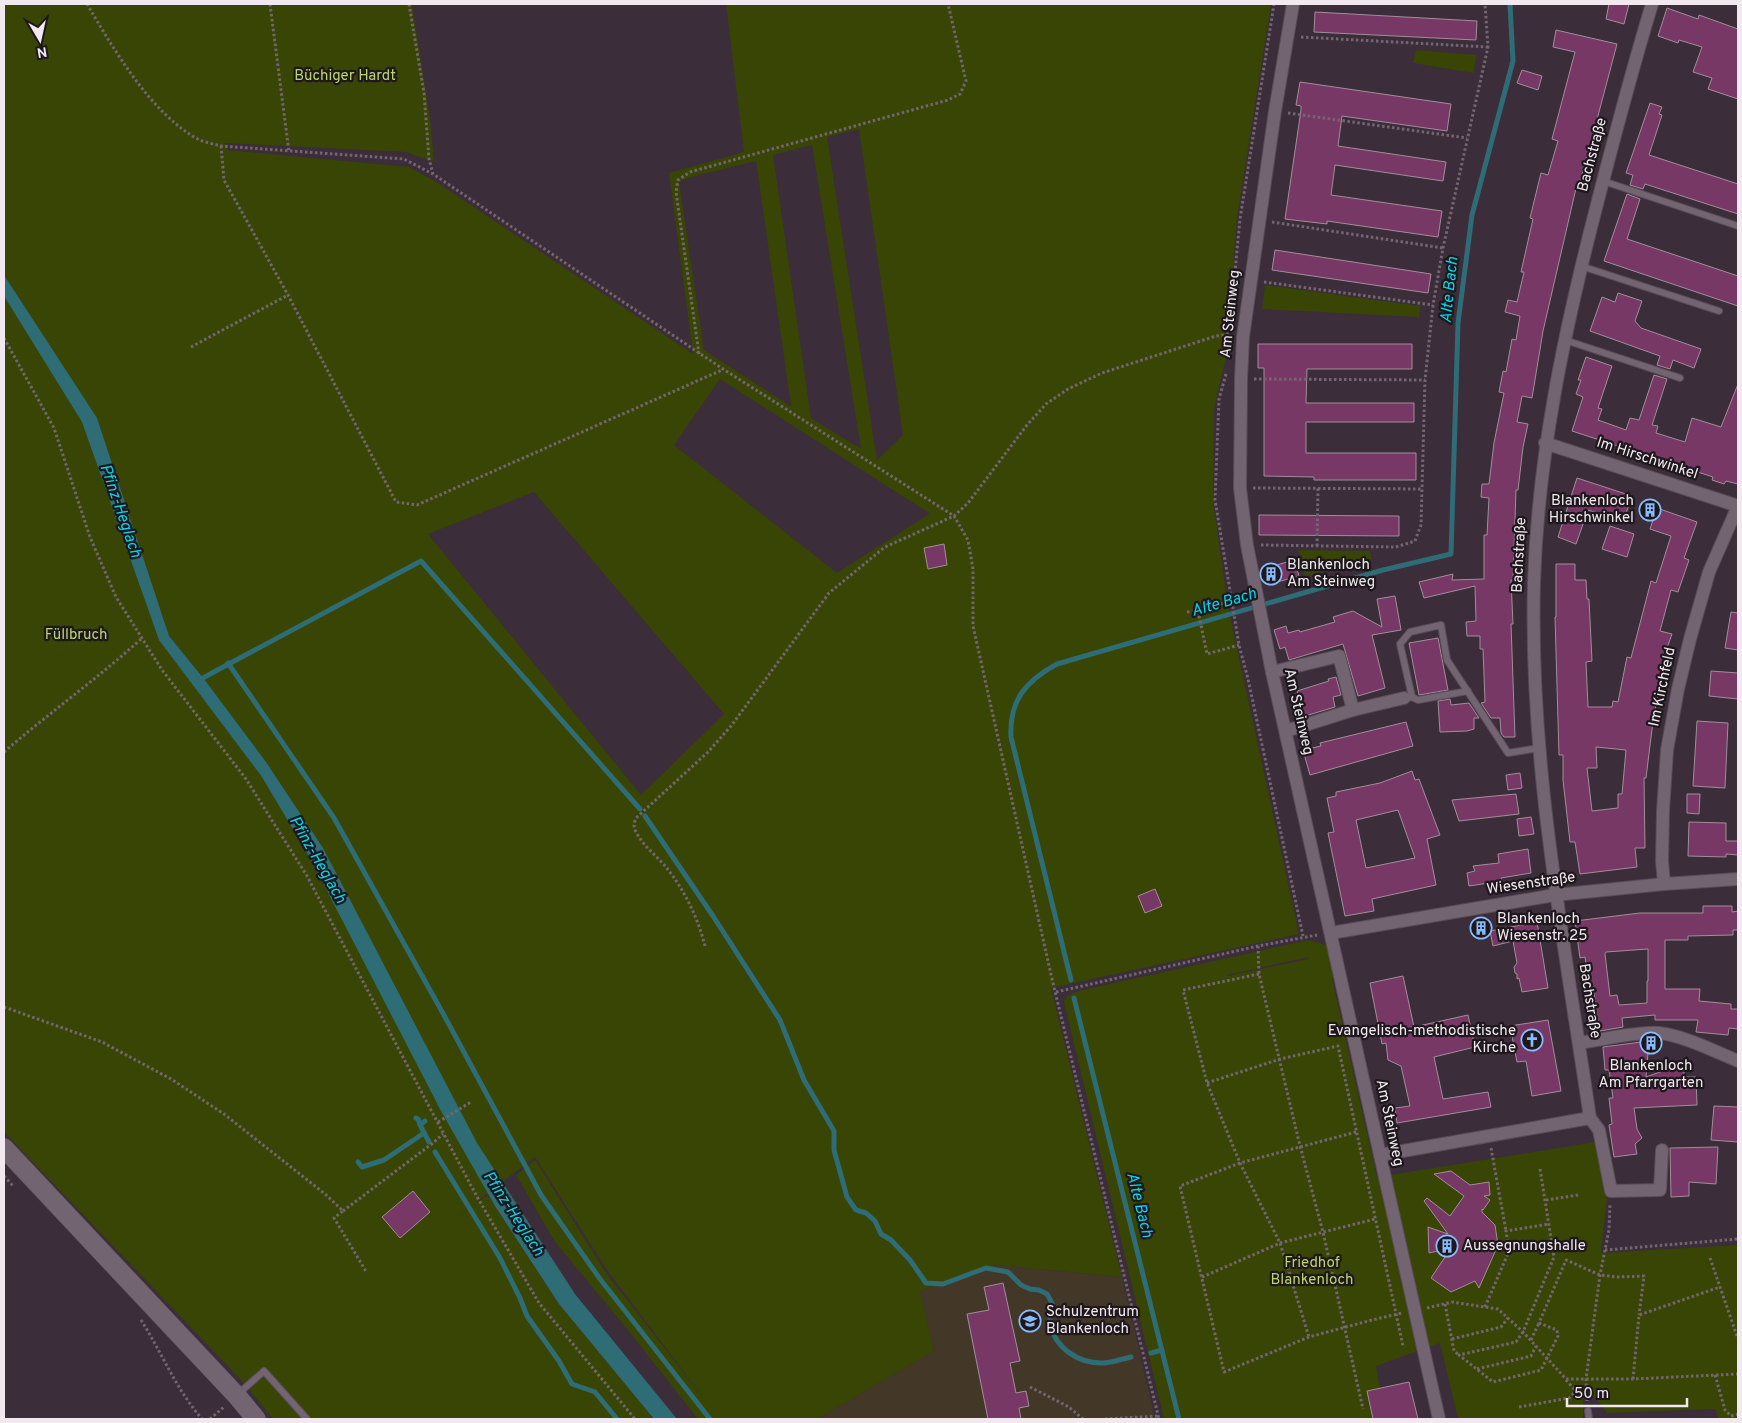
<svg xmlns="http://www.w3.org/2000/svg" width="1742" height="1423" viewBox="0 0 1742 1423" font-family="Overpass,sans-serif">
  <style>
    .education { fill: #433828 }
    .green { fill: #384504; fill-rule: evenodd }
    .water { fill: #2e6c76 }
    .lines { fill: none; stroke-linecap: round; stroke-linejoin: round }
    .stream { stroke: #2e6c76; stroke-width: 5 }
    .building { fill: #783866; stroke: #a18e9a; fill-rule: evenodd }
    .service-casing { stroke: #584c57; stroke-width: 8 }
    .minor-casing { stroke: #584c57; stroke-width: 14 }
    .secondary-casing { stroke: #584c57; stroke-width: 20 }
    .path { stroke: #736671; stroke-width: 3; stroke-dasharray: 2.5 2.5; stroke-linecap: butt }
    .service { stroke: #736472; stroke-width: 6 }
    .minor { stroke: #736472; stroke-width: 12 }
    .secondary { stroke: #736472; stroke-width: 19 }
    .labels { text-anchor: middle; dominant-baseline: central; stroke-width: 4.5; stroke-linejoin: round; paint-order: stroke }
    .park-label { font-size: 15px; fill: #bad569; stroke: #1e181d }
    .street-label { font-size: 15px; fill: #f1e8f0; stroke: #1e181d }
    .poi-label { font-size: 15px; fill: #f1e8f0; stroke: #1e181d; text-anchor: start }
    .water-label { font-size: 16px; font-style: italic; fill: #05d6ee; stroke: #1e181d }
  </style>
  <rect width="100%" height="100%" fill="#3b2d39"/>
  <!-- education -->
  <path class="education" d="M995 1265 1122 1277 1155 1419H817L934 1351 920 1291Z"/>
  <!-- green -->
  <g class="green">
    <path d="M4 4H412L430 118 434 162 406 152 224 143 228 150 409 167 438 183 693 354 669 173 744 152 726 4H1271L1237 218 1226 357 1214 409 1213 501 1228 607 1299 934 1051 988 1122 1277 995 1265 920 1291 934 1351 817 1419H698L623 1324 555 1242 516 1175 535 1160 606 1273 709 1405 607 1270 535 1157 456 1218 488 1195 559 1304 654 1419H273L242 1381 4 1132ZM859 129 903 435 877 460 827 137ZM812 145 861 449 811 418 773 155ZM756 161 791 406H790L704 350 679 182 691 177ZM720 379 929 513V514L837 573 674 445ZM534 492 724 714 641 795 428 534Z"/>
    <path d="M1416 50 1476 55 1474 73 1413 63Z"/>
    <path d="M1265 285 1420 306 1419 317 1262 309Z"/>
    <path d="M1298 550 1370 551 1372 559 1305 576Z"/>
    <path d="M1309 940 1325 945 1330 952 1334 978 1332 979 1377 1177 1596 1142 1607 1197 1601 1253 1738 1245V1419H1719L1715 1409 1607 1413 1595 1397 1583 1398V1418L1574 1419H1458L1440 1343 1376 1366 1380 1388 1367 1392 1373 1419H1164L1064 1002 1067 996 1078 991ZM1308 957 1309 959 1227 976V975Z"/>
  </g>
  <!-- water -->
  <path class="water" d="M4 275 97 418 169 636 204 679 266 762 323 848 477 1143 575 1294 677 1419H654L559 1304 495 1206 441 1111 310 858 262 777 159 640 82 422 4 296Z"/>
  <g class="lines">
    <!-- stream -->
    <g class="stream">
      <path d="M228 663 334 818 445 1017 541 1195 600 1279 710 1419"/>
      <path d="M199 680 421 561 640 809"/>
      <path d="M645 816 713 916 780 1020 804 1080 834 1131V1150L847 1197 856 1210 866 1213 875 1221 881 1234 891 1240 910 1260 926 1283 943 1284 986 1268 1008 1272 1021 1285 1030 1289 1039 1290 1047 1294 1052 1303C1051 1309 1049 1316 1050 1322 1054 1348 1079 1364 1104 1363 1113 1362 1122 1359 1131 1357"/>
      <path d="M1071 980 1011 737C1009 700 1026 681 1057 664L1383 570 1451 554 1458 323 1472 215 1513 61 1510 4"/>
      <path d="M1074 998 1179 1419"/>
      <path d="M416 1118 418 1119 420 1125"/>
      <path d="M425 1121 420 1125 429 1142"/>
      <path d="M435 1152 500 1258 520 1298 527 1316 559 1361 572 1384 595 1392 617 1419"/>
      <path d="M358 1162 362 1167 384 1160 424 1133"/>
      <path d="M1151 1353 1162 1350"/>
    </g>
  </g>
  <!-- building -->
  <g class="building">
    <path d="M1609 4H1629L1624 24 1606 19Z"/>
    <path d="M1667 8 1698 19 1699 15 1738 29V99L1708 89 1712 78 1693 72 1702 47 1679 40 1678 43 1658 36Z"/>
    <path d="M1315 12 1477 21 1476 40 1314 32Z"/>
    <path d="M1556 30 1617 44 1586 161 1579 184H1577L1543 331 1532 398 1522 396 1517 422 1528 424 1523 447 1518 490H1516L1513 580H1511L1513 624H1511L1515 737H1504L1501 733 1500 718H1491L1481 703 1485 702 1483 649H1480V636H1467L1466 622 1476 621 1475 586 1424 598 1419 582 1453 574 1452 580 1484 579V535H1487L1489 498 1481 497 1482 484H1489L1494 443 1504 393 1499 392 1503 371 1506 372 1512 339 1516 340 1520 316 1505 312 1508 300 1517 302 1524 272H1521L1533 219 1530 218 1541 173 1548 175 1558 141 1552 139 1575 52 1553 47Z"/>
    <path d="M1522 70 1542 76 1538 90 1517 83Z"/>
    <path d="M1300 82 1451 104 1447 131 1342 116 1338 146 1446 162 1443 181 1335 165 1331 195 1442 211 1438 237 1327 221V224L1285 219 1301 110V106L1296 105Z"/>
    <path d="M1650 103 1662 107 1659 114 1662 115 1649 155 1738 184V214L1645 184 1643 189 1630 185 1633 175 1626 173Z"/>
    <path d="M1627 194 1640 199 1627 239 1738 276V306L1604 261Z"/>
    <path d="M1275 250 1431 274 1428 293 1272 270Z"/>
    <path d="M1618 293 1642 301 1635 321 1641 328 1701 349 1694 368 1673 360 1670 369 1657 365 1660 356 1590 331 1602 297 1615 302Z"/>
    <path d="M1258 344H1412V369H1307L1306 403H1414V422H1306V453H1416V480H1314V477L1264 476V368H1258Z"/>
    <path d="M1586 357 1612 366 1598 408 1602 409 1598 420 1626 430 1630 418 1639 420 1654 375 1667 379 1652 425 1658 426 1656 433 1685 442 1692 418 1721 427 1738 384V484L1726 481 1724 484 1712 480 1713 477 1572 431 1583 397 1576 394 1581 380H1578Z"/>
    <path d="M1577 478 1632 496 1623 522 1588 510 1576 544 1558 537Z"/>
    <path d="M1657 508 1697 522 1684 558 1689 560 1678 592 1671 590 1660 631 1672 634 1666 651 1653 721 1646 778H1644L1645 848H1635L1637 867 1580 874 1575 842H1570L1563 780V755H1559L1555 617H1556V564H1575V580H1586L1587 599H1589L1592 661 1586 662 1588 707H1612L1613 701 1618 702 1627 657 1631 658 1651 581 1656 583 1671 536 1650 529ZM1596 747 1626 750 1622 794H1618V808L1592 811 1587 768H1597Z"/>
    <path d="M1259 515 1399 516V536L1259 535Z"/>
    <path d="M1610 526 1634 534 1627 557 1602 549Z"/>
    <path d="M944 544 947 565 928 569 924 548Z"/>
    <path d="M1294 560 1299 576 1270 584 1266 568Z"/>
    <path d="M1395 596 1401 630 1372 635 1385 688 1358 696 1343 644 1289 660 1285 647 1280 649 1274 630 1286 626 1288 633 1299 630 1300 632 1335 622 1333 617 1353 611 1382 627 1377 599Z"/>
    <path d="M1731 612 1738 613V650L1725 648Z"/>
    <path d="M1438 638 1448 690 1419 695 1409 643Z"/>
    <path d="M1711 671 1738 673V699L1709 696Z"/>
    <path d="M1336 677 1341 695 1333 697 1335 707 1295 719 1292 705 1300 703 1297 691 1329 681 1328 679Z"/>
    <path d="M1450 699 1451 705 1469 703 1479 718H1474V729L1467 731 1440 732 1438 701Z"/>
    <path d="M1697 721 1728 723 1725 788 1693 786Z"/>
    <path d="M1406 722 1413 746 1310 775 1303 750 1321 746 1320 743Z"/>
    <path d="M1412 771 1415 780 1419 779 1440 835 1427 839 1436 885 1372 899 1374 911 1345 916 1328 833 1334 832 1327 798 1336 796V792L1380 783ZM1398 810 1415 858 1366 868 1356 820Z"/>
    <path d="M1520 773 1522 788 1508 790 1506 775Z"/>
    <path d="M1516 794 1519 814 1459 821 1452 800Z"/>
    <path d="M1687 794H1700L1699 814 1687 813Z"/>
    <path d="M1531 817 1534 834 1519 836 1517 819Z"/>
    <path d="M1689 822 1726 823V841H1738V855L1726 854V857L1688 856Z"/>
    <path d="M1528 849 1531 873 1501 878 1502 881 1469 886 1467 873 1475 871 1473 866 1499 863 1498 854Z"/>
    <path d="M1155 889 1162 906 1145 913 1138 896Z"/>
    <path d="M1703 906H1732V912L1738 911V930H1733V935L1688 936V940H1665V989H1700L1699 1001 1731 1004V1009H1738V1029L1729 1028 1728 1035 1696 1032 1698 1020H1655V1015L1622 1018 1623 1027 1600 1031 1593 987 1589 988 1585 957 1580 958 1575 921 1640 913H1703ZM1648 949V981H1647V1003L1619 1005 1617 995 1610 996 1605 954 1606 952Z"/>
    <path d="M1537 922 1548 988 1522 992 1519 978 1517 979V974L1515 973 1514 967 1517 963 1513 941 1493 946 1490 931Z"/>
    <path d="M1403 976 1414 1027 1468 1015 1475 1047 1434 1057 1443 1099 1488 1092 1491 1107 1397 1123 1395 1108 1410 1106 1401 1066 1388 1060 1386 1043 1382 1044 1370 983Z"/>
    <path d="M1548 1020 1561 1091 1532 1096 1526 1061 1517 1062 1510 1026Z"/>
    <path d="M1649 1041 1646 1077 1671 1068 1684 1072V1077H1696L1697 1105 1634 1108 1637 1129 1642 1138 1635 1144 1637 1154 1614 1157 1609 1125 1612 1124 1609 1098H1613L1609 1070H1605L1603 1047Z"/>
    <path d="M1714 1106 1738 1107V1142L1711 1140Z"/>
    <path d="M1718 1147 1716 1184 1689 1182V1196L1671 1197 1670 1148Z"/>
    <path d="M1451 1171 1470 1185 1489 1182 1490 1195 1484 1196 1490 1200 1483 1210 1482 1209V1212L1495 1225 1498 1245 1479 1288 1475 1281 1451 1292 1431 1278 1451 1248 1429 1253 1428 1227 1448 1234 1424 1201 1427 1198 1450 1216 1464 1196 1434 1174Z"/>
    <path d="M413 1191 430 1212 400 1238 382 1217Z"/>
    <path d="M1003 1283 1020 1361 1010 1363 1016 1393 1026 1391 1029 1406 1019 1408 1021 1419H988L967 1314 989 1310 984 1287Z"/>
    <path d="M1409 1382 1418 1419H1373L1367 1391Z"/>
  </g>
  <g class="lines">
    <!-- service casing -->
    <g class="service-casing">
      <g id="service">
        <path d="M1603 181 1738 226"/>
        <path d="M1581 266 1719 311"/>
        <path d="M1565 340 1680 378"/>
        <path d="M1412 697 1400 644 1410 632 1441 625 1447 660 1508 753 1539 748"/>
        <path d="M1408 698 1412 697 1418 700 1468 691"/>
        <path d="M237 1395 264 1371 307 1419"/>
        <path d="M1588 1411 1589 1419"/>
      </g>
    </g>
    <!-- minor casing -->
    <g class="minor-casing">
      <g id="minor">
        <path d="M1293 4 1275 111 1243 337 1241 379 1240 488 1247 545 1272 672 1439 1419"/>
        <path d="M1545 443 1738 506"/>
        <path d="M1272 672 1339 656 1353 710"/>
        <path d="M1286 731 1353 710 1404 698"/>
        <path d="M1664 884 1662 861 1663 811 1667 750 1678 689 1690 639 1709 572 1738 506"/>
        <path d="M1331 933 1555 895 1664 884 1738 879"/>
        <path d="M1579 1043C1601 1040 1638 1031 1659 1033 1682 1035 1716 1052 1738 1061"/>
        <path d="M1590 1118 1599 1130 1611 1191 1660 1190 1662 1150"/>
        <path d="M1380 1155 1590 1118C1564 940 1529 762 1534 582 1538 456 1564 333 1595 212 1613 142 1631 73 1652 4"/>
      </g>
    </g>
    <!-- secondary casing -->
    <g class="secondary-casing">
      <path id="secondary" d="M4 1148 237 1396 256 1419"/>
    </g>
    <!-- path -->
    <g class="path">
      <path d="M87 4C113 48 150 112 196 138 203 142 213 144 221 146L404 159 433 174 723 369 954 516 968 540 973 569V626L1052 979 1159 1419"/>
      <path d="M270 4 289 152"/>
      <path d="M409 4 424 93 429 159 433 174"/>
      <path d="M1301 37 1488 47"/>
      <path d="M1288 113 1467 138"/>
      <path d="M221 146 224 180 288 295 396 502 417 505 722 370"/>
      <path d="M1272 222 1443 248"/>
      <path d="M1264 282 1433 305"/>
      <path d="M1232 303 1240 219 1274 4"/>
      <path d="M4 338 54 428 90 537 116 597 162 670 246 779 307 876 476 1195 539 1303 635 1419"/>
      <path d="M191 347 288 295"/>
      <path d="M699 354 676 192 678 180 690 172 948 100 960 94 966 81 948 4"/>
      <path d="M1226 374 1219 399 1215 500 1239 645 1248 679 1303 936"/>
      <path d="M1254 379 1425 380"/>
      <path d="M1253 488 1422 489"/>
      <path d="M1261 545 1396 547 1415 541 1421 525 1425 380 1433 305 1443 248 1488 47 1485 4"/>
      <path d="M1317 546 1318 488"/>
      <path d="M1198 611 1207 654 1239 645"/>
      <path d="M1187 612 1198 611 1244 597"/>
      <path d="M4 752C49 713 97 679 141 639"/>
      <path d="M705 946C698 918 684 889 666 867 656 855 643 846 636 832 633 827 634 823 636 818L708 752 731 726 829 593 885 547 954 516 968 503 1027 425 1046 404 1068 389 1102 373 1216 336 1230 334"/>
      <path d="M1258 946 1259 974 1300 1146 1323 1232 1363 1409"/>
      <path d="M1259 974 1183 990 1207 1083 1240 1163 1280 1243 1309 1337"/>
      <path d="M1056 992 1258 946 1317 935"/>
      <path d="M4 1007 102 1042 171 1079 224 1114 325 1194 343 1211 334 1218 367 1273"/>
      <path d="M1207 1083 1280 1059 1338 1046 1403 1346"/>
      <path d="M438 1122 471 1102"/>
      <path d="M1356 1132 1240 1163 1180 1186 1224 1372 1309 1337 1372 1320 1402 1313"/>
      <path d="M1491 1148 1506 1231"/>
      <path d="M1540 1169 1554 1257 1523 1332 1516 1342 1459 1355 1493 1382 1541 1370 1558 1336 1557 1330 1539 1323 1566 1260 1600 1275 1617 1277 1644 1276 1639 1315"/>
      <path d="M4 1176 14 1187"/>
      <path d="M1546 1200 1578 1195"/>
      <path d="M343 1211 433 1143 443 1134"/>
      <path d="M1605 1250 1738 1239"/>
      <path d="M1710 1258 1738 1339"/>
      <path d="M1202 1277 1280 1243 1375 1219"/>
      <path d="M1445 1304 1454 1351 1459 1355"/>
      <path d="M1485 1307 1509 1251 1506 1231 1549 1224"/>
      <path d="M1427 1308 1452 1302 1498 1309 1523 1332 1566 1379H1633L1738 1374"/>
      <path d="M141 1320C162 1353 176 1389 202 1419"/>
      <path d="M1452 1339 1501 1327 1508 1318"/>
      <path d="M1531 1340 1539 1323"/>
      <path d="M1477 1369 1531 1356 1536 1346"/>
      <path d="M1715 1375 1725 1410 1731 1416 1738 1414"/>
      <path d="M1633 1379 1639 1315 1720 1287"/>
      <path d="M1566 1380 1576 1391 1586 1392"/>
      <path d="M1030 1387 1069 1407 1083 1419"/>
      <path d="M1587 1401 1586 1379 1600 1275 1609 1230 1610 1204"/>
      <path d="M1519 1407 1569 1398 1576 1391"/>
      <path d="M210 1419 225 1406"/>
      <path d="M1105 1419 1159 1416"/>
    </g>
    <!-- service -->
    <use href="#service" class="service"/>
    <!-- minor -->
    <use href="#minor" class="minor"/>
    <!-- secondary -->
    <use href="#secondary" class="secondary"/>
  </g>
  <!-- icons -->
  <defs>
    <g id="building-ring" transform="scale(1.125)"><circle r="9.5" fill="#1e181d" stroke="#87bbfc" stroke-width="1.5"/><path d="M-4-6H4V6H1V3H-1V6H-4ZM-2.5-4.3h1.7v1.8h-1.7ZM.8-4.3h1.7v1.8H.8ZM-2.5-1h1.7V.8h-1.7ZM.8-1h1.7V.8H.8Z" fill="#87bbfc"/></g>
    <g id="church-ring" transform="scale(1.125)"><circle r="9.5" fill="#1e181d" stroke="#87bbfc" stroke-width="1.5"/><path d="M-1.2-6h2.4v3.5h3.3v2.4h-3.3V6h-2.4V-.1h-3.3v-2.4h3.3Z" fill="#87bbfc"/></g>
    <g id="school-ring" transform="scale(1.125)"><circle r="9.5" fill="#1e181d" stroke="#87bbfc" stroke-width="1.5"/><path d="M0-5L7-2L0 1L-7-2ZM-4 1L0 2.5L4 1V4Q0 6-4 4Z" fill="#87bbfc"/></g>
  </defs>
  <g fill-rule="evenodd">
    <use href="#building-ring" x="1650" y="510"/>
    <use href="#building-ring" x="1271" y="574"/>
    <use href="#building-ring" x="1481" y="928"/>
    <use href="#church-ring" x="1532" y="1040"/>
    <use href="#building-ring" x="1651" y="1043"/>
    <use href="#building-ring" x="1447" y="1246"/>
    <use href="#school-ring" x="1030" y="1321"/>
  </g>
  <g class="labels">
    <!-- park labels -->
    <g class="park-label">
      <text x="345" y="76">Büchiger Hardt</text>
      <text x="76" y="635">Füllbruch</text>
      <text x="1312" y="1263">Friedhof<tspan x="1312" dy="17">Blankenloch</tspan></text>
    </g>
    <!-- street labels -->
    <g class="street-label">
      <text transform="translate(1593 155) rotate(-75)">Bachstraße</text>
      <text transform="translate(1231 314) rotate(-84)">Am Steinweg</text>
      <text transform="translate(1647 459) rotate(18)">Im Hirschwinkel</text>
      <text transform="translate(1520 555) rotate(-87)">Bachstraße</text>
      <text transform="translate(1663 687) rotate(-78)">Im Kirchfeld</text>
      <text transform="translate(1298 712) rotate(77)">Am Steinweg</text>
      <text transform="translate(1531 884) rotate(-8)">Wiesenstraße</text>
      <text transform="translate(1589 1001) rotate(81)">Bachstraße</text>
      <text transform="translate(1389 1123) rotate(78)">Am Steinweg</text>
    </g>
    <!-- poi labels -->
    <g class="poi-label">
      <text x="1634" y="501" text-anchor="end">Blankenloch<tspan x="1634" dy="17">Hirschwinkel</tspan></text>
      <text x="1287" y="565">Blankenloch<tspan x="1287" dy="17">Am Steinweg</tspan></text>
      <text x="1497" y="919">Blankenloch<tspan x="1497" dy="17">Wiesenstr. 25</tspan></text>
      <text x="1516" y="1031" text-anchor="end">Evangelisch-methodistische<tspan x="1516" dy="17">Kirche</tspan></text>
      <text x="1651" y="1066" text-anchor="middle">Blankenloch<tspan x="1651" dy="17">Am Pfarrgarten</tspan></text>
      <text x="1463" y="1246">Aussegnungshalle</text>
      <text x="1046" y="1312">Schulzentrum<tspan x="1046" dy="17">Blankenloch</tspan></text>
    </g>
    <!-- water labels -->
    <g class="water-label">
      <text transform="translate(1450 290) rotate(-84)">Alte Bach</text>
      <text transform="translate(120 511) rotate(71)">Pfinz-Heglach</text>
      <text transform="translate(1224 603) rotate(-16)">Alte Bach</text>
      <text transform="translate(317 860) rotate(60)">Pfinz-Heglach</text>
      <text transform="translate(1139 1205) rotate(76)">Alte Bach</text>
      <text transform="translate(513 1214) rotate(57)">Pfinz-Heglach</text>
    </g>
  </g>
  <!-- border -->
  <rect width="1742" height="1423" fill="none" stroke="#f1e8f0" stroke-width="10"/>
  <!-- north arrow -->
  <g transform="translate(40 40) rotate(171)" stroke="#1e181d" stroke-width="4" paint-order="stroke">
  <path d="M0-4L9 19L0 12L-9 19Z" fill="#f1e8f0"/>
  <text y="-8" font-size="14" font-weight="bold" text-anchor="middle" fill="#f1e8f0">N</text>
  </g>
  <!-- scale -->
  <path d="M1567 1398v8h120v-8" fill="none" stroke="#f1e8f0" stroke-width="2.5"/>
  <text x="1574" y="1398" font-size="15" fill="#f1e8f0" stroke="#1e181d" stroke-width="4" paint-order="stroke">50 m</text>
</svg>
